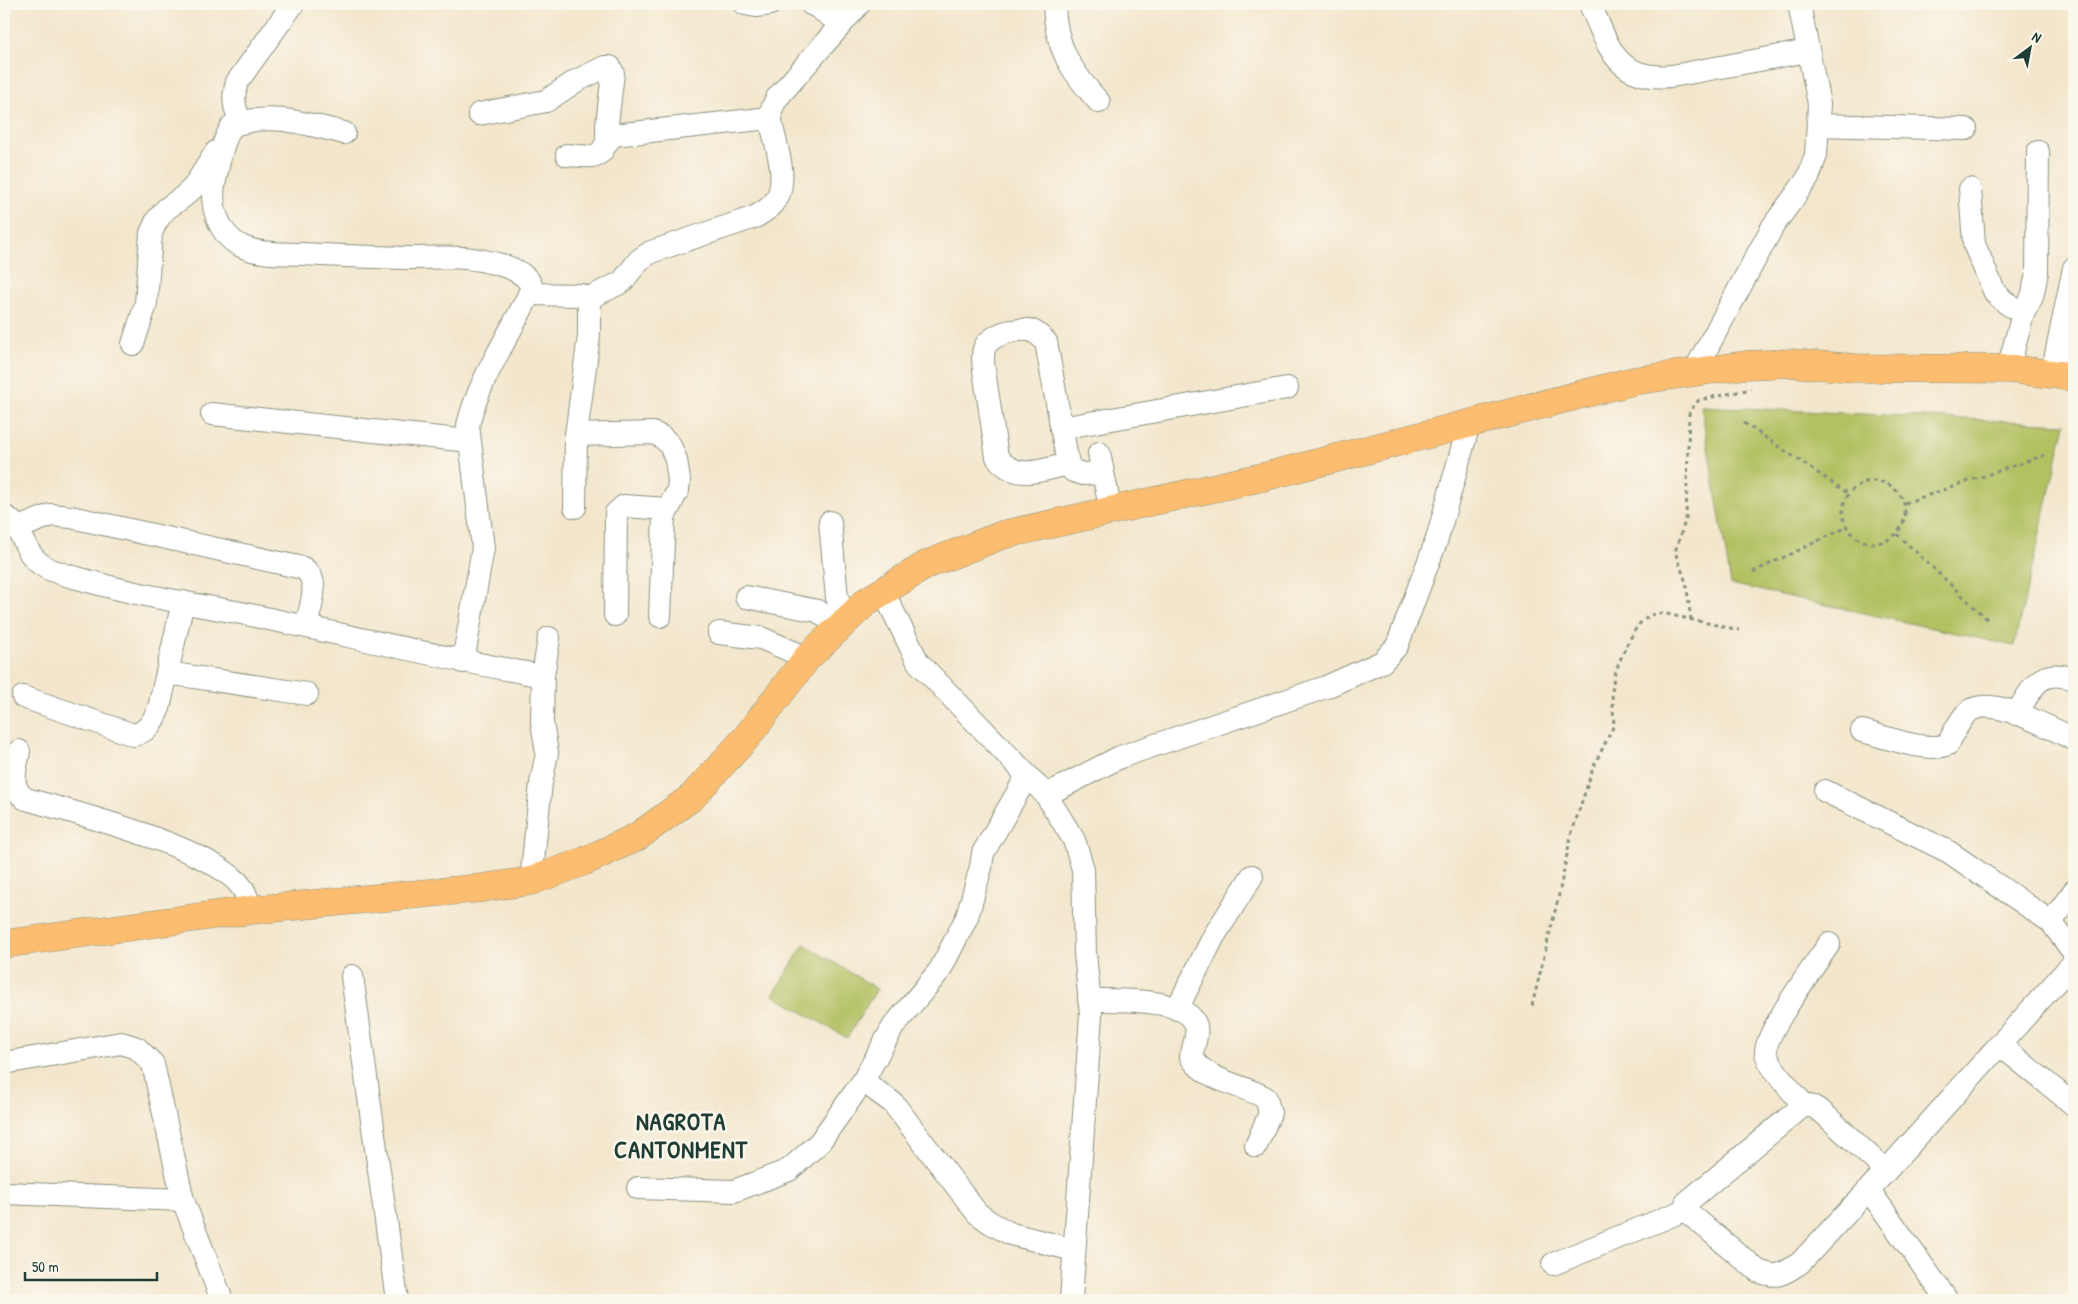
<svg xmlns="http://www.w3.org/2000/svg" width="2078" height="1304" viewBox="0 0 2078 1304" font-family="'Patrick Hand',sans-serif">
  <style>
    .green { fill: #b4c164; stroke: #6a7f4c }
    .lines { fill: none; stroke-linecap: round; stroke-linejoin: round }
    .minor-casing { stroke: #899280; stroke-width: 24 }
    .major-casing { stroke: #899280; stroke-width: 29 }
    .path { stroke: #899280; stroke-width: 3; stroke-dasharray: 4 4; stroke-linecap: butt }
    .minor { stroke: #fff; stroke-width: 22 }
    .major { stroke: #fcbd6f; stroke-width: 28 }
    .labels { text-anchor: middle; dominant-baseline: central; stroke-width: 5; stroke-linejoin: round; paint-order: stroke }
    .district-label { font-size: 24px; font-weight: bold; letter-spacing: 1px; fill: #1f3d34; stroke: #fbf7ec }
  </style>
  <rect width="100%" height="100%" fill="#fbf7ec"/>
  <filter id="ink" filterUnits="userSpaceOnUse"><feTurbulence type="fractalNoise" baseFrequency=".02" numOctaves="2"/><feDisplacementMap in="SourceGraphic" scale="10" xChannelSelector="R" yChannelSelector="G"/><feConvolveMatrix kernelMatrix="1 2 1 2 8 2 1 2 1" color-interpolation-filters="sRGB"/></filter>
  <filter id="wash" filterUnits="userSpaceOnUse"><feTurbulence type="fractalNoise" baseFrequency=".0096" numOctaves="4" result="noise"/><feDisplacementMap in="SourceGraphic" scale="20" xChannelSelector="R" yChannelSelector="G"/><feGaussianBlur stdDeviation="1.12" result="paint"/><feColorMatrix in="noise" values="0 0 0 0 0 0 0 0 0 0 0 0 0 0 0 0 0 1.4 0 .05"/><feComposite in="paint" operator="in"/></filter>
  <g filter="url(#wash)">
    <rect width="100%" height="100%" fill="#f3e6cc"/>
    <!-- green -->
    <g class="green">
      <path d="M1701 406 2065 424 2014 646 1731 584Z"/>
      <path d="M804 944 877 989 847 1038 773 995Z"/>
    </g>
  </g>
  <g filter="url(#ink)">
    <g class="lines">
      <!-- minor casing -->
      <g class="minor-casing">
        <g id="minor">
          <path d="M745 4 756 6 770 4"/>
          <path d="M811 4 819 8 841 24"/>
          <path d="M1054 4C1055 47 1071 71 1099 102"/>
          <path d="M1590 4C1609 47 1615 81 1672 76L1808 51"/>
          <path d="M479 114 546 101 576 81 605 67H610L613 73 607 124V141"/>
          <path d="M241 122C234 107 232 99 237 82L293 4"/>
          <path d="M1818 125 1966 129"/>
          <path d="M344 133C307 124 269 111 232 126 222 142 219 162 215 180 209 204 218 236 243 247 262 255 284 253 303 254 337 256 371 257 406 258 433 258 462 255 489 262 504 265 528 272 532 288 511 334 480 376 468 425L483 548 463 662"/>
          <path d="M567 155C576 155 595 160 602 151 606 144 607 140 614 135L770 118"/>
          <path d="M1970 189 1974 244 1995 293 2005 302 2023 314"/>
          <path d="M529 294 581 295 587 299 589 307V336L576 435 575 507"/>
          <path d="M587 299 622 282 639 260 651 252 755 217C762 213 769 209 774 203 788 185 779 155 774 135 772 127 769 117 772 109 773 105 775 102 777 98L859 4"/>
          <path d="M133 344 146 304 151 233 157 220 166 209 183 197 193 188 216 152"/>
          <path d="M2008 369 2023 314 2032 297 2037 273 2038 152"/>
          <path d="M1694 372 1773 226 1808 178 1816 155 1819 104 1799 4"/>
          <path d="M2052 374 2074 268"/>
          <path d="M212 414 469 441"/>
          <path d="M1061 428 1287 388"/>
          <path d="M576 435 653 433 662 437 670 445 676 460 679 480 678 490 664 517 660 616"/>
          <path d="M1099 453 1111 512"/>
          <path d="M1068 464C1042 470 1016 482 997 457 993 432 990 408 986 384 985 374 981 359 984 349 987 339 1003 332 1012 331 1029 328 1034 329 1046 342L1068 464 1073 471 1083 474 1103 473"/>
          <path d="M4 516C26 527 21 554 45 567 58 574 74 577 88 581 137 595 187 603 236 612 339 633 440 658 543 676"/>
          <path d="M830 522 837 598 847 620"/>
          <path d="M18 528 51 515 71 517 303 568C322 581 310 607 306 626"/>
          <path d="M883 591 918 662 1046 795 1074 840 1083 869 1085 953 1091 1015 1071 1300"/>
          <path d="M746 597 818 611 839 627"/>
          <path d="M615 615 616 513 624 506 667 509"/>
          <path d="M719 633 761 638 807 658"/>
          <path d="M167 673 307 694"/>
          <path d="M23 697 134 735C149 731 153 721 159 708L183 602"/>
          <path d="M2016 714C2034 687 2038 667 2074 679"/>
          <path d="M1862 731C1884 736 1928 754 1948 744 1953 735 1958 722 1966 714 1987 691 2051 729 2074 739"/>
          <path d="M19 751C16 769 8 788 26 799 73 812 218 849 243 889 247 895 249 904 251 910"/>
          <path d="M1825 791 1949 852 2051 922 2074 953"/>
          <path d="M1046 795 1120 757 1326 687 1382 662 1397 646 1437 539 1469 424"/>
          <path d="M531 881 541 783 547 753 542 722 543 676 549 638"/>
          <path d="M2051 922 2074 891"/>
          <path d="M352 976 397 1300"/>
          <path d="M1089 1000C1112 1000 1189 997 1196 1026 1198 1035 1193 1048 1191 1057 1207 1082 1242 1084 1266 1098L1270 1113 1256 1146"/>
          <path d="M1177 1009 1214 936 1252 876"/>
          <path d="M2000 1045 2074 1105"/>
          <path d="M4 1063 121 1043 137 1048 153 1064 183 1200 222 1300"/>
          <path d="M863 1081 893 1103 977 1213 991 1223 1011 1234 1074 1250"/>
          <path d="M1804 1105C1794 1093 1769 1068 1766 1053 1763 1035 1817 962 1829 944"/>
          <path d="M1886 1171 1822 1112 1814 1107 1804 1105 1686 1203 1685 1210 1758 1271C1778 1279 1783 1274 1800 1263L1886 1171 2074 962"/>
          <path d="M638 1188 734 1191 789 1170 819 1143 863 1081 893 1027 940 970 967 917 981 867 983 853 1027 776"/>
          <path d="M1869 1190 1947 1300"/>
          <path d="M4 1193 183 1200"/>
          <path d="M1553 1264 1685 1210"/>
        </g>
      </g>
      <!-- major casing -->
      <g class="major-casing">
        <path id="major" d="M4 944 251 910 482 888 531 881 585 861 637 837 692 797 746 738 807 658 867 601 928 564 1002 535 1267 476 1633 381 1745 365 1790 363 1855 368 2011 369 2074 377"/>
      </g>
      <!-- path -->
      <g class="path">
        <path d="M1744 423 1849 494"/>
        <circle cx="1874" cy="512" r="31"/>
        <path d="M1905 503 2045 455"/>
        <path d="M1897 534 1988 620"/>
        <path d="M1753 572 1847 527"/>
        <path d="M1691 620 1686 582 1675 552 1686 518 1689 414 1692 408 1699 400 1751 389"/>
        <path d="M1532 1006 1558 899 1571 835 1593 768 1614 725 1612 693 1614 675 1626 646 1638 625 1650 615 1662 613 1739 630"/>
      </g>
      <!-- minor -->
      <use href="#minor" class="minor"/>
      <!-- major -->
      <use href="#major" class="major"/>
    </g>
  </g>
  <g class="labels">
    <!-- district labels -->
    <g class="district-label">
      <text x="681" y="1121">NAGROTA<tspan x="681" dy="28">CANTONMENT</tspan></text>
    </g>
  </g>
  <!-- margin -->
  <rect width="2078" height="1304" fill="none" stroke="#fbf7ec" stroke-width="20"/>
  <!-- north arrow -->
  <g transform="translate(2030 48) rotate(32)" stroke="#fbf7ec" stroke-width="4" paint-order="stroke">
  <path d="M0-4L9 19L0 12L-9 19Z" fill="#1f3d34"/>
  <text y="-8" font-size="14" font-weight="bold" text-anchor="middle" fill="#1f3d34">N</text>
  </g>
  <!-- scale -->
  <path d="M25 1272v8h132v-8" fill="none" stroke="#1f3d34" stroke-width="2.5"/>
  <text x="32" y="1272" font-size="15" fill="#1f3d34" stroke="#fbf7ec" stroke-width="4" paint-order="stroke">50 m</text>
</svg>
